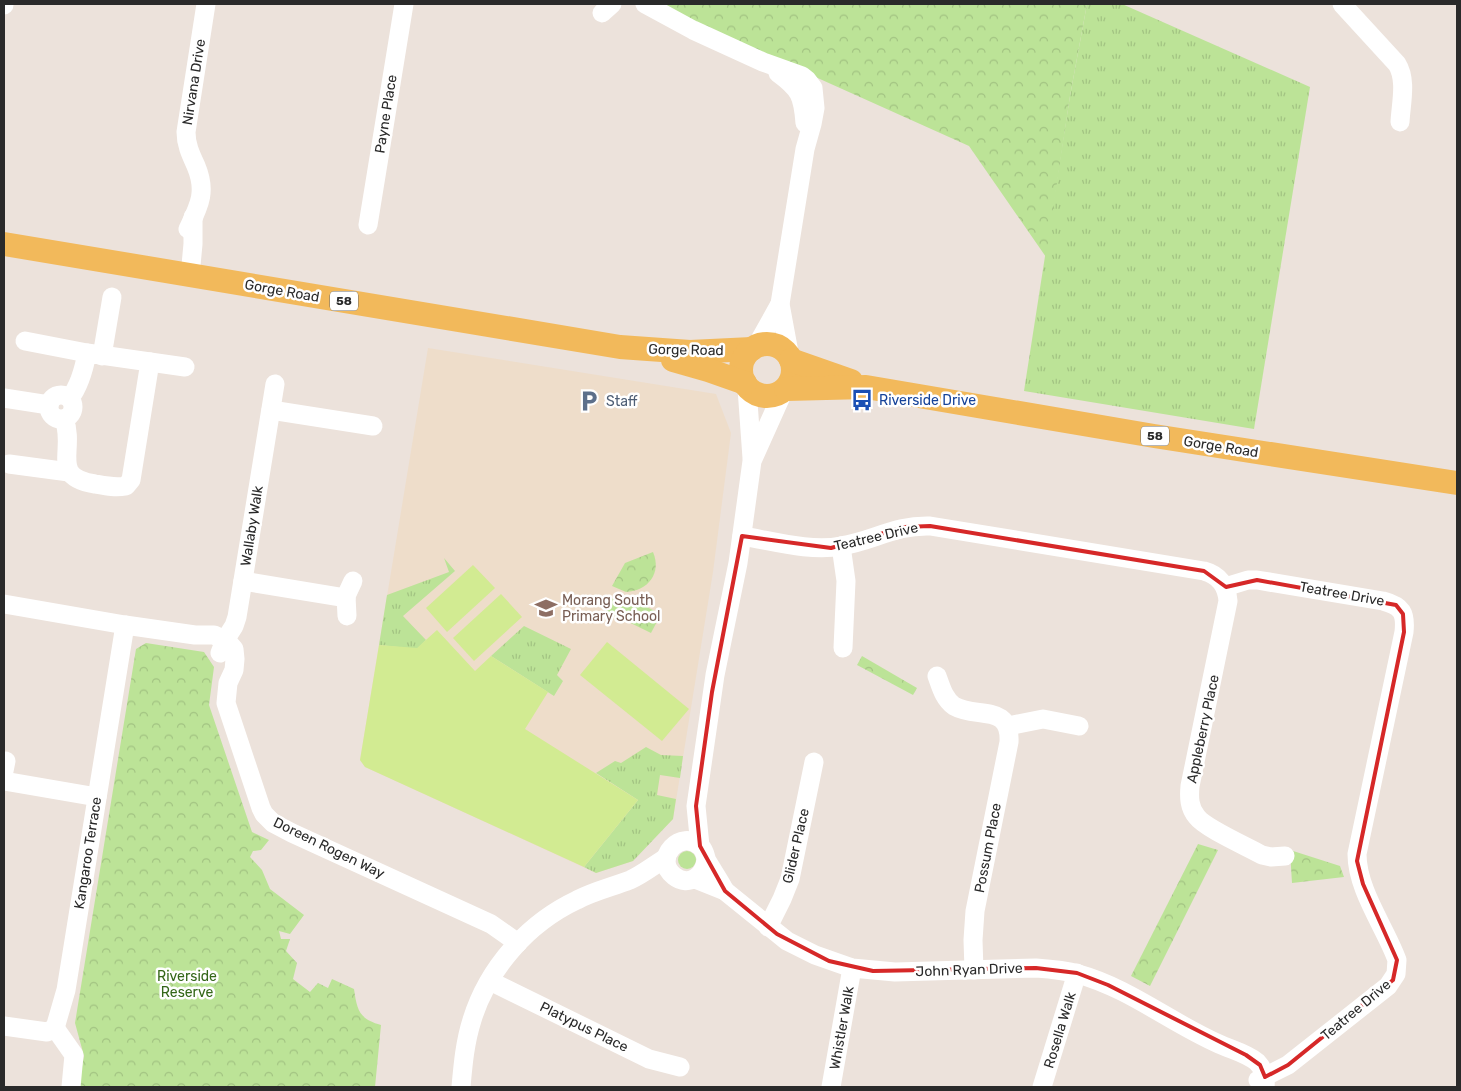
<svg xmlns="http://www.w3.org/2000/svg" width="1461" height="1091" viewBox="0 0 1461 1091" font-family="Rubik,sans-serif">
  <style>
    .education { fill: #eeddca }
    .grass { fill: url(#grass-tufts) }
    .park { fill: url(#park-crowns) }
    .garden { fill: #bce397 }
    .pitch { fill: #d2eb92 }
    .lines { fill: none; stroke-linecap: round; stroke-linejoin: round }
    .minor { stroke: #fff; stroke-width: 19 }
    .major { stroke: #f2b95b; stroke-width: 24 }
    .marked { fill: none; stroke: #d62828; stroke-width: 4; stroke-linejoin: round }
    .labels { text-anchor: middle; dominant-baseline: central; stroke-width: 5; stroke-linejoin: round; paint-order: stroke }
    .shield { fill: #fff; stroke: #6a6a6a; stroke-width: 1 }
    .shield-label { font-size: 12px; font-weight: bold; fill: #2a2a2a }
    .street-label { font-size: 14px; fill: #2a2a2a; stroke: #fff }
    .transit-label { font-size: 14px; fill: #164399; stroke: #fff; text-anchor: start }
    .service-label { font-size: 14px; fill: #4e5e75; stroke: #fff; text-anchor: start }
    .education-label { font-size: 14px; fill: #785e54; stroke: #fff; text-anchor: start }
    .park-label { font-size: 14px; fill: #346719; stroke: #fff }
  </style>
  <defs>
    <pattern id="grass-tufts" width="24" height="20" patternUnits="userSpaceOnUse" patternTransform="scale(1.25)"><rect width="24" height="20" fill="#bce397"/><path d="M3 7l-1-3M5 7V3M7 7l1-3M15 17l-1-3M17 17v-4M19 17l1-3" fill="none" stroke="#a2c382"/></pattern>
    <pattern id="park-crowns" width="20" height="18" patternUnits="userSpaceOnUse" patternTransform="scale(1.25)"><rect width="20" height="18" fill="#bce397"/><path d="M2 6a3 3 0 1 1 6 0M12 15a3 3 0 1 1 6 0" fill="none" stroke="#a2c382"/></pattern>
  </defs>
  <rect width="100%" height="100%" fill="#ece2db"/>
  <!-- education -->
  <path class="education" d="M428 348 716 394 731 433 713 572 673 819 633 861 596 873 365 767 360 760Z"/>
  <!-- grass -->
  <g class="grass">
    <path d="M1087 4H1122L1310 87 1254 429 1024 391 1070 96Z"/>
    <path d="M444 558 455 571 403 616 426 640 417 649 379 645 387 595 449 572Z"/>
    <path d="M524 626 571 649 557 675 563 681 554 696 491 656Z"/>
    <path d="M646 747 661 755 683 756 680 778 660 775 657 795 676 799 673 819 633 861 596 873 584 867 638 800 596 773 615 761 621 763Z"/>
  </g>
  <!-- park -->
  <g class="park">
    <path d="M663 4H1087L1070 96 1046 257 969 146 675 14Z"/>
    <path d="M653 552C662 573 648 591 626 592L612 586 625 563Z"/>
    <path d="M616 592 661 614 651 633 606 611Z"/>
    <path d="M146 643 204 652 214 667 209 705 252 832 269 840 261 850 253 851 250 857 262 870 270 889 304 915 290 934 279 931 281 939H290L286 951 297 963 293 979 310 992 318 983 328 988 332 979 354 989C357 1010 359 1019 381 1025L375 1087H78L84 1056 75 1023 136 649Z"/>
    <path d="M862 656 917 688 913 695 857 665Z"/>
    <path d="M1198 844 1218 850 1150 986 1131 976Z"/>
    <path d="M1290 850 1340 866 1344 877 1292 883Z"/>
  </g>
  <!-- garden -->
  <circle class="garden" cx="687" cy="860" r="9"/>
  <!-- pitch -->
  <g class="pitch">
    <path d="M473 565 495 588 447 632 426 608Z"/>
    <path d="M501 594 522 617 474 661 453 638Z"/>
    <path d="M437 630 475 671 491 656 548 692 525 729 638 800 584 867 365 767 360 760 379 645 417 648Z"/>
    <path d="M607 642 689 709 662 741 580 675Z"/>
  </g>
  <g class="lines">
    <!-- minor -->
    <g class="minor">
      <path d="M645 4 693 30 763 62 802 76 807 80 813 88 815 108 812 124 805 149 780 304 790 358"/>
      <path d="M1342 4 1397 64C1407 80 1401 103 1400 122"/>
      <path d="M4 5V4"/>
      <path d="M602 13 612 4"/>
      <path d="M778 73C800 89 803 96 805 123"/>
      <path d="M368 225 404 4"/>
      <path d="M188 229C199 206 207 192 196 166 191 155 186 145 186 132L206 4"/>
      <path d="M190 276 193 244V217"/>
      <path d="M25 341 87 353"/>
      <path d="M756 347 780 304"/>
      <path d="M102 356 112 297"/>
      <path d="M150 362 185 367"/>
      <path d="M747 388 752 458"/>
      <circle cx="61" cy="407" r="12"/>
      <path d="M4 398 49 405"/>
      <path d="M271 410 373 426"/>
      <path d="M64 419C76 450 49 477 95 484 106 486 115 488 126 486L131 480 150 362 87 353C84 369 80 385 70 398"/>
      <path d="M9 464 69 472"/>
      <path d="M742 536C773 541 811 552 841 546 874 541 894 525 930 526L1204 571C1219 575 1227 586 1228 601L1190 786C1189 797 1189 808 1197 817 1205 828 1248 847 1262 855L1271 857 1285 856"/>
      <path d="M841 546 846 581 843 648"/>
      <path d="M243 581 346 598"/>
      <path d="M1225 587 1248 580H1257L1383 601C1402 606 1406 613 1404 632L1357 854C1357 890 1385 927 1397 960L1396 974 1388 986 1288 1065 1258 1080"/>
      <path d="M4 604 125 625 195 635H214L227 641 234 649 235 659 234 670 228 683 226 703 261 808 264 814 273 823 292 833 491 924 518 943"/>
      <path d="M347 616 346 596 353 581"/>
      <path d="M220 653 225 640 234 626 237 617 275 384"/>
      <path d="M937 676C941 687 944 699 954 706 976 719 1011 703 1009 742L975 911 973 940 974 970"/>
      <path d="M1008 726 1043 719 1079 726"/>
      <path d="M4 771 6 761"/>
      <path d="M4 781 97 797"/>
      <path d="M700 846 696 806 715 675 738 563 752 461 783 392"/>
      <path d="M706 859C705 875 689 888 674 876 652 859 681 827 701 847 705 851 705 856 707 861 713 871 720 881 725 891"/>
      <path d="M695 879 725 891 787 941 815 955 852 968 895 972 1036 968C1050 969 1064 970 1078 974 1129 988 1171 1023 1219 1044 1232 1050 1246 1053 1257 1062 1264 1069 1266 1079 1265 1087"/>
      <path d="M768 927 782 899 790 879 814 762"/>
      <path d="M490 981 649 1059 680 1067"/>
      <path d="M4 1026 47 1032 55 1028 66 990 125 625"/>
      <path d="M55 1028 74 1055 71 1087"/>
      <path d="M461 1087C463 1064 465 1042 472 1020 488 968 528 923 577 900 594 891 612 887 630 880 642 875 654 865 666 858"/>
      <path d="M831 1087 852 968"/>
      <path d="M1042 1087 1077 973"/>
    </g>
    <!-- major -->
    <g class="major">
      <path d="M4 244 620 347 690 352 752 349"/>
      <circle cx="767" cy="370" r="26"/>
      <path d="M673 360 708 370 745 383"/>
      <path d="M791 360 851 381"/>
      <path d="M786 389 866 387 1154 436 1457 483"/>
    </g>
  </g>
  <!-- marked area -->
  <path class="marked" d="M930 526 1204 571 1226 587 1257 580 1396 605 1403 614 1404 632 1357 861 1363 884 1397 960 1393 980 1288 1065 1265 1077 1260 1065 1246 1055 1108 985 1077 973 1036 968 873 971 829 961 777 934 725 891 700 846 696 806 712 692 742 536 831 548 905 527Z"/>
  <!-- icons -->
  <defs>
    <g id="bus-bare" transform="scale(1.725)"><path d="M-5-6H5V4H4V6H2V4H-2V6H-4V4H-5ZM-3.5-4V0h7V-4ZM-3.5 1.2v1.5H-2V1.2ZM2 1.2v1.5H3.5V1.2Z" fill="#1a4fb4" stroke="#fff" stroke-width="2.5" paint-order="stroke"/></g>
    <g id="parking-bare" transform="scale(1.725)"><path d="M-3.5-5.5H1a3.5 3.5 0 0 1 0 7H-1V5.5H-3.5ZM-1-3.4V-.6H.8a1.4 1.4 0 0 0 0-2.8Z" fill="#5c6f8a" stroke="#fff" stroke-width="2.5" paint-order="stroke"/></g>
    <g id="school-bare" transform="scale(1.725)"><path d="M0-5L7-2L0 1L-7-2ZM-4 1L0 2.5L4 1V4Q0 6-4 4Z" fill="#8d6e63" stroke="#fff" stroke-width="2.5" paint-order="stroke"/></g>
  </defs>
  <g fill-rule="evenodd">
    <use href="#bus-bare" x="862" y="400"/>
    <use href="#parking-bare" x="589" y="401"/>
    <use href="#school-bare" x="546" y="608"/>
  </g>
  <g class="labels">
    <!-- shield labels -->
    <g class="shield">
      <rect x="330" y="291.5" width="28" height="19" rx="4"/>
      <rect x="1141" y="426.5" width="28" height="19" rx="4"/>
    </g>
    <g class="shield-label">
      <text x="344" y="301">58</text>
      <text x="1155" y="436">58</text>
    </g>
    <!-- street labels -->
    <g class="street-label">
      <text transform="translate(194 82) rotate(-81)">Nirvana Drive</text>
      <text transform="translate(386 114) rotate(-81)">Payne Place</text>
      <text transform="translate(282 291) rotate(10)">Gorge Road</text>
      <text transform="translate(686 350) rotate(1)">Gorge Road</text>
      <text transform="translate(1221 447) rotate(9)">Gorge Road</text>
      <text transform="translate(252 526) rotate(-81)">Wallaby Walk</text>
      <text transform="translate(876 537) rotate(-13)">Teatree Drive</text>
      <text transform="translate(1342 594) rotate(10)">Teatree Drive</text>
      <text transform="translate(1203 729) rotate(-78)">Appleberry Place</text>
      <text transform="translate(796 846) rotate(-77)">Glider Place</text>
      <text transform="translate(329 848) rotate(26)">Doreen Rogen Way</text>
      <text transform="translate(988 848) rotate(-79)">Possum Place</text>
      <text transform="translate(88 853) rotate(-81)">Kangaroo Terrace</text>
      <text transform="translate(969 970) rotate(-2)">John Ryan Drive</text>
      <text transform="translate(1356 1010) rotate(-40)">Teatree Drive</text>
      <text transform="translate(584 1027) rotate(26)">Platypus Place</text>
      <text transform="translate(842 1028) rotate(-80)">Whistler Walk</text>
      <text transform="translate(1060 1030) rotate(-73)">Rosella Walk</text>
    </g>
    <!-- transit labels -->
    <g class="transit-label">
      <text x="879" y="400">Riverside Drive</text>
    </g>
    <!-- service labels -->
    <g class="service-label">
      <text x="606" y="401">Staff</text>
    </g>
    <!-- education labels -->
    <g class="education-label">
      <text x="562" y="600">Morang South<tspan x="562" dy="16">Primary School</tspan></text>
    </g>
    <!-- park labels -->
    <g class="park-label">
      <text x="187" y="976">Riverside<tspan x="187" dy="16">Reserve</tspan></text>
    </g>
  </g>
  <!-- border -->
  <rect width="1461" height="1091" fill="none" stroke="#2a2a2a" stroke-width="10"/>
</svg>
